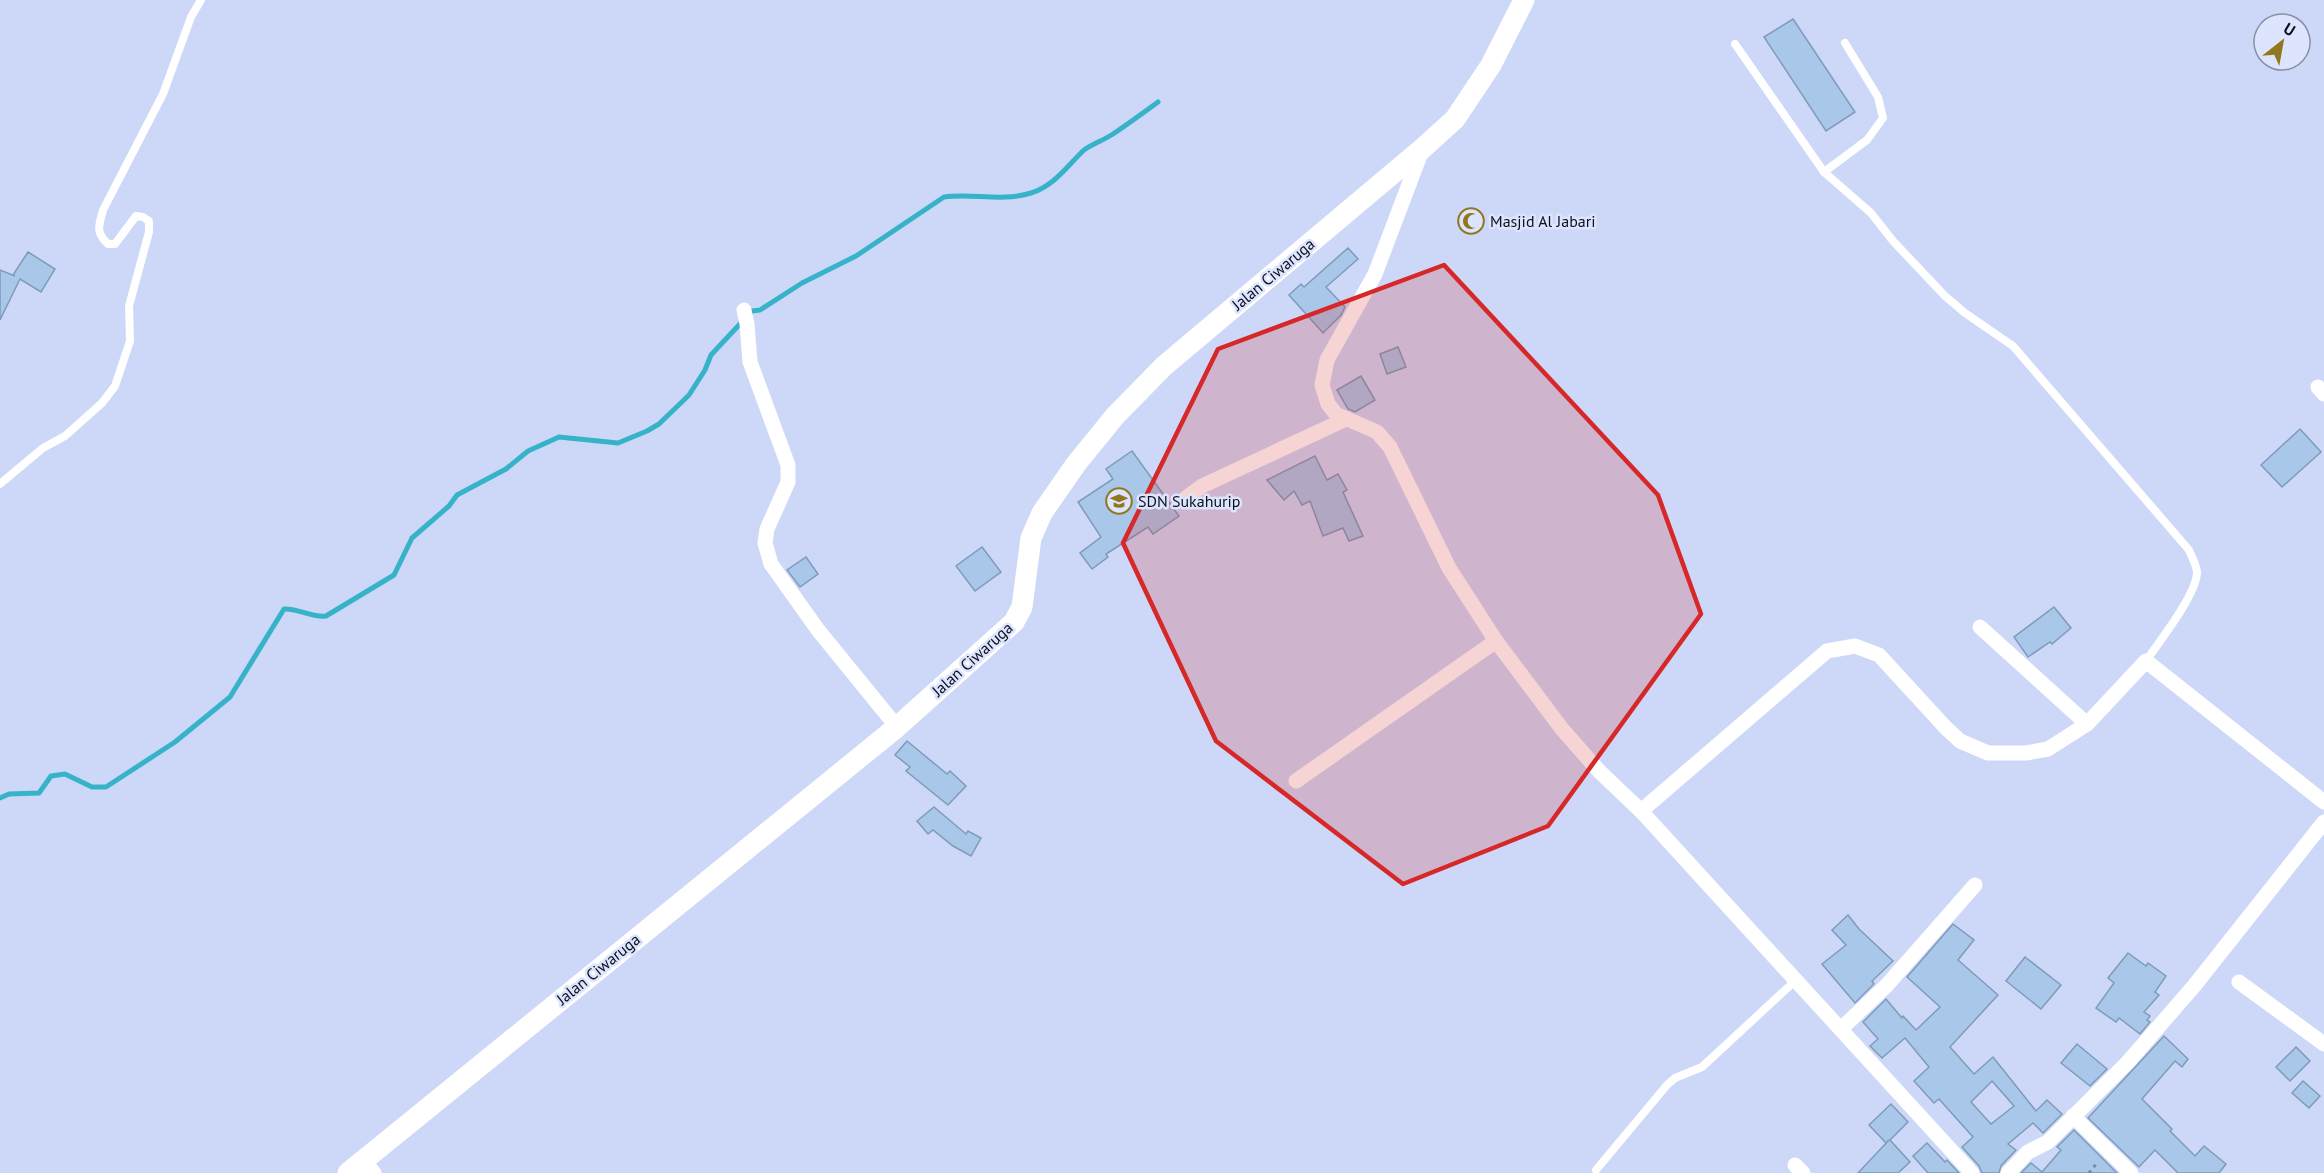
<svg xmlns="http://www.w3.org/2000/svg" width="2324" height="1173" viewBox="0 0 2324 1173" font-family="'PT Sans',sans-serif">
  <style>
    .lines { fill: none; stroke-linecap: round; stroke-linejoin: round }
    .stream { stroke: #36b3c8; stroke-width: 5 }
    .building { fill: #a9c7e9; stroke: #7e9bbb; stroke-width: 1.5; fill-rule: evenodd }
    .path { stroke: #7e869e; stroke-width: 3; stroke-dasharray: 3 4.5; stroke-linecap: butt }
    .lane { stroke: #fff; stroke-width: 8 }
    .street { stroke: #fff; stroke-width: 15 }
    .secondary { stroke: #fff; stroke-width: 21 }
    .marked { fill: #d62828; fill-opacity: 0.2; stroke: #d62828; stroke-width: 4.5; stroke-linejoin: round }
    .labels { text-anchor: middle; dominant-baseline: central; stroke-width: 5; stroke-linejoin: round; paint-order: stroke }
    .poi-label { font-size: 16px; fill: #0c101d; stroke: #dde5fe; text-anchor: start }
    .street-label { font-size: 16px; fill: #0c101d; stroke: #dde5fe }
  </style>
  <rect width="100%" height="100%" fill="#cdd8f8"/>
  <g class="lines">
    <!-- stream -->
    <path class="stream" d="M0 798 9 794 39 793 51 776 65 774 92 787H106L175 742 230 697 284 609C299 608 311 618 326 616L394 575 412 538 449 506 457 495 506 469 528 451 559 437 618 443 647 431 659 424 689 395 705 370 711 355 752 311 760 310 802 283 856 256 944 197C973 193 1002 202 1031 193 1054 186 1067 166 1084 150 1092 144 1104 140 1113 134 1128 124 1143 113 1158 102"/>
  </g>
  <!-- building -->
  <g class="building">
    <path d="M1793 19 1855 112 1826 131 1764 37Z"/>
    <path d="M1348 248 1358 259 1326 287 1345 307 1341 315 1323 333 1289 295 1301 284 1304 287Z"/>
    <path d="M28 252 55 269 41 292 20 279 0 320V270L15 276 13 275Z"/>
    <path d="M1398 347 1406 367 1387 374 1380 354Z"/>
    <path d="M1361 376 1375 400 1355 412 1348 409 1337 390Z"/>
    <path d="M2300 429 2321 452 2282 487 2261 465Z"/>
    <path d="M1132 451 1179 516 1153 534 1148 527 1106 554 1108 557 1092 569 1080 553 1101 537 1078 502 1113 479 1106 469Z"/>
    <path d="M1315 456 1327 480 1338 474 1347 490 1343 492 1363 536 1349 541 1343 528 1323 536 1310 501 1302 505 1294 491 1284 500 1267 480Z"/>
    <path d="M982 547 1001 572 975 591 956 566Z"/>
    <path d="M806 557 818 574 800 587 787 570Z"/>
    <path d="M2054 607 2071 628 2052 644 2050 642 2028 657 2014 637Z"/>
    <path d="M907 741 947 774 950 771 966 786 948 805 906 771 910 767 895 755Z"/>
    <path d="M934 807 966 834 968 831 981 838 971 856 953 846 933 830 928 834 917 821Z"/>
    <path d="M1848 915 1859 929 1893 961 1872 981 1874 984 1855 1003 1822 964 1846 945 1832 930Z"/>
    <path d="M1953 924 1974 940 1958 960 1998 995 1950 1047 1974 1074 1993 1057 2036 1111 2047 1100 2062 1114 2043 1133 2033 1123 2008 1144 2016 1150 2001 1166 1999 1173H1982L1979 1166 1962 1147 1973 1137 1939 1099 1934 1103 1914 1081 1929 1067 1905 1038 1882 1058 1870 1046 1878 1039 1863 1022 1886 999 1902 1018 1903 1016 1916 1030 1940 1007 1907 977ZM1992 1081 2014 1106 1991 1124 1971 1102Z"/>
    <path d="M2128 953 2146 966 2148 963 2166 976 2155 992 2159 995 2144 1012 2150 1016 2147 1020 2150 1022 2140 1034 2119 1018 2116 1022 2096 1008 2114 983 2108 978Z"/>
    <path d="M2025 957 2061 985 2041 1009 2006 981Z"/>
    <path d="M2164 1036 2188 1059 2182 1067 2175 1061 2142 1099 2172 1129 2170 1131 2195 1156 2204 1146 2226 1164 2219 1173H2178L2155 1150 2139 1167 2088 1118Z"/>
    <path d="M2077 1044 2107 1069 2090 1086 2061 1063Z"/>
    <path d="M2296 1047 2310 1061 2290 1081 2276 1067Z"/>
    <path d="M2303 1081 2320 1096 2309 1108 2292 1093Z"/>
    <path d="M1891 1104 1908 1122 1890 1140 1910 1162 1898 1173H1858L1889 1140 1886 1143 1869 1125Z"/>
    <path d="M2074 1130 2117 1173H2021L2031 1163 2042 1172 2061 1150 2057 1147Z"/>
    <path d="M1927 1143 1945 1162 1947 1160 1959 1173H1928L1913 1156Z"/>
  </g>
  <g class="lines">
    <!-- path -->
    <path class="path" d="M2089 1173 2097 1163"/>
    <!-- lane -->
    <g class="lane">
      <path d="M1735 44 1824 172 1871 213 1893 241 1945 296 1965 313 2013 346 2189 550C2192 557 2196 564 2197 572 2197 594 2159 642 2146 661"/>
      <path d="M1824 172 1867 140 1883 118 1878 97 1845 43"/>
      <path d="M0 484 43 448 65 436 102 403 115 386 130 341 129 306 149 232V221L143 217 136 216 115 244H108C95 232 99 226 103 210L163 94 191 17 201 0"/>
      <path d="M1596 1170 1667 1085 1675 1078 1702 1067 1796 980"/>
    </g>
    <!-- street -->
    <g class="street">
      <path d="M1422 150 1375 274 1327 360 1322 385 1328 404 1336 414 1377 432 1390 447 1449 568 1496 641 1562 729 1599 771 1641 811 1972 1173"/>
      <path d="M744 310 747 324 750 362 788 465V482L767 529 765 543 771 564 818 630 897 727"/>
      <path d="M2318 387 2324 394"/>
      <path d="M1182 501 1202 486 1344 420"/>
      <path d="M1980 627 2087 724"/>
      <path d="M1296 781 1496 641"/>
      <path d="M1641 811 1827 651 1855 646 1879 655 1946 728 1960 741 1988 753H2026L2048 749 2087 724 2146 661 2324 802"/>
      <path d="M2239 982 2324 1044"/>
      <path d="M1842 1028 1887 985 1975 885"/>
      <path d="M2073 1116 2131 1173"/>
      <path d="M364 1160 374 1173"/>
      <path d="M1795 1165 1803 1173"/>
      <path d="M2008 1173 2028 1152 2048 1142 2128 1062 2194 986 2324 822"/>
    </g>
    <!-- secondary -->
    <path class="secondary" d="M348 1173 897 727 1014 622 1022 607 1031 538 1042 513 1076 464 1115 416 1164 366 1423 148 1455 119 1491 65 1524 0"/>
  </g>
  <!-- marked area -->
  <path class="marked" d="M1444 265 1658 495 1701 614 1548 826 1403 884 1216 741 1123 543 1218 349Z"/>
  <!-- icons -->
  <defs>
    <g id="mosque-ring" transform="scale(1.35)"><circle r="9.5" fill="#dde5fe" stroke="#91771d" stroke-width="1.5"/><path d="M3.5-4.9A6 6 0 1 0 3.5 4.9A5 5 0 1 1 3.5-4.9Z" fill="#91771d"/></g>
    <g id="school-ring" transform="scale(1.35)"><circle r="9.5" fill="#dde5fe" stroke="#91771d" stroke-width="1.5"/><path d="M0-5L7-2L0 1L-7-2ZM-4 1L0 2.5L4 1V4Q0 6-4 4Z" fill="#91771d"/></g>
  </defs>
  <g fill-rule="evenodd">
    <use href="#mosque-ring" x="1471" y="221"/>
    <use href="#school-ring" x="1119" y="501"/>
  </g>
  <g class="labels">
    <!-- poi labels -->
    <g class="poi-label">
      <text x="1490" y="221">Masjid Al Jabari</text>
      <text x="1138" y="501">SDN Sukahurip</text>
    </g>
    <!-- street labels -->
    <g class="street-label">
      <text transform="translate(1273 274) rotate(-40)">Jalan Ciwaruga</text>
      <text transform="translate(972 659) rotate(-42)">Jalan Ciwaruga</text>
      <text transform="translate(598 969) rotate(-39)">Jalan Ciwaruga</text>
    </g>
  </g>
  <!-- north arrow -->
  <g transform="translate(2282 42) rotate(31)"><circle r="28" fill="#dde5fe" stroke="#8990a4" stroke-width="1.5"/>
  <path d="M0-4.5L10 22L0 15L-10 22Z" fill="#91771d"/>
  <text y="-9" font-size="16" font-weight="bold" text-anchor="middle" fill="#0c101d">U</text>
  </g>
</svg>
